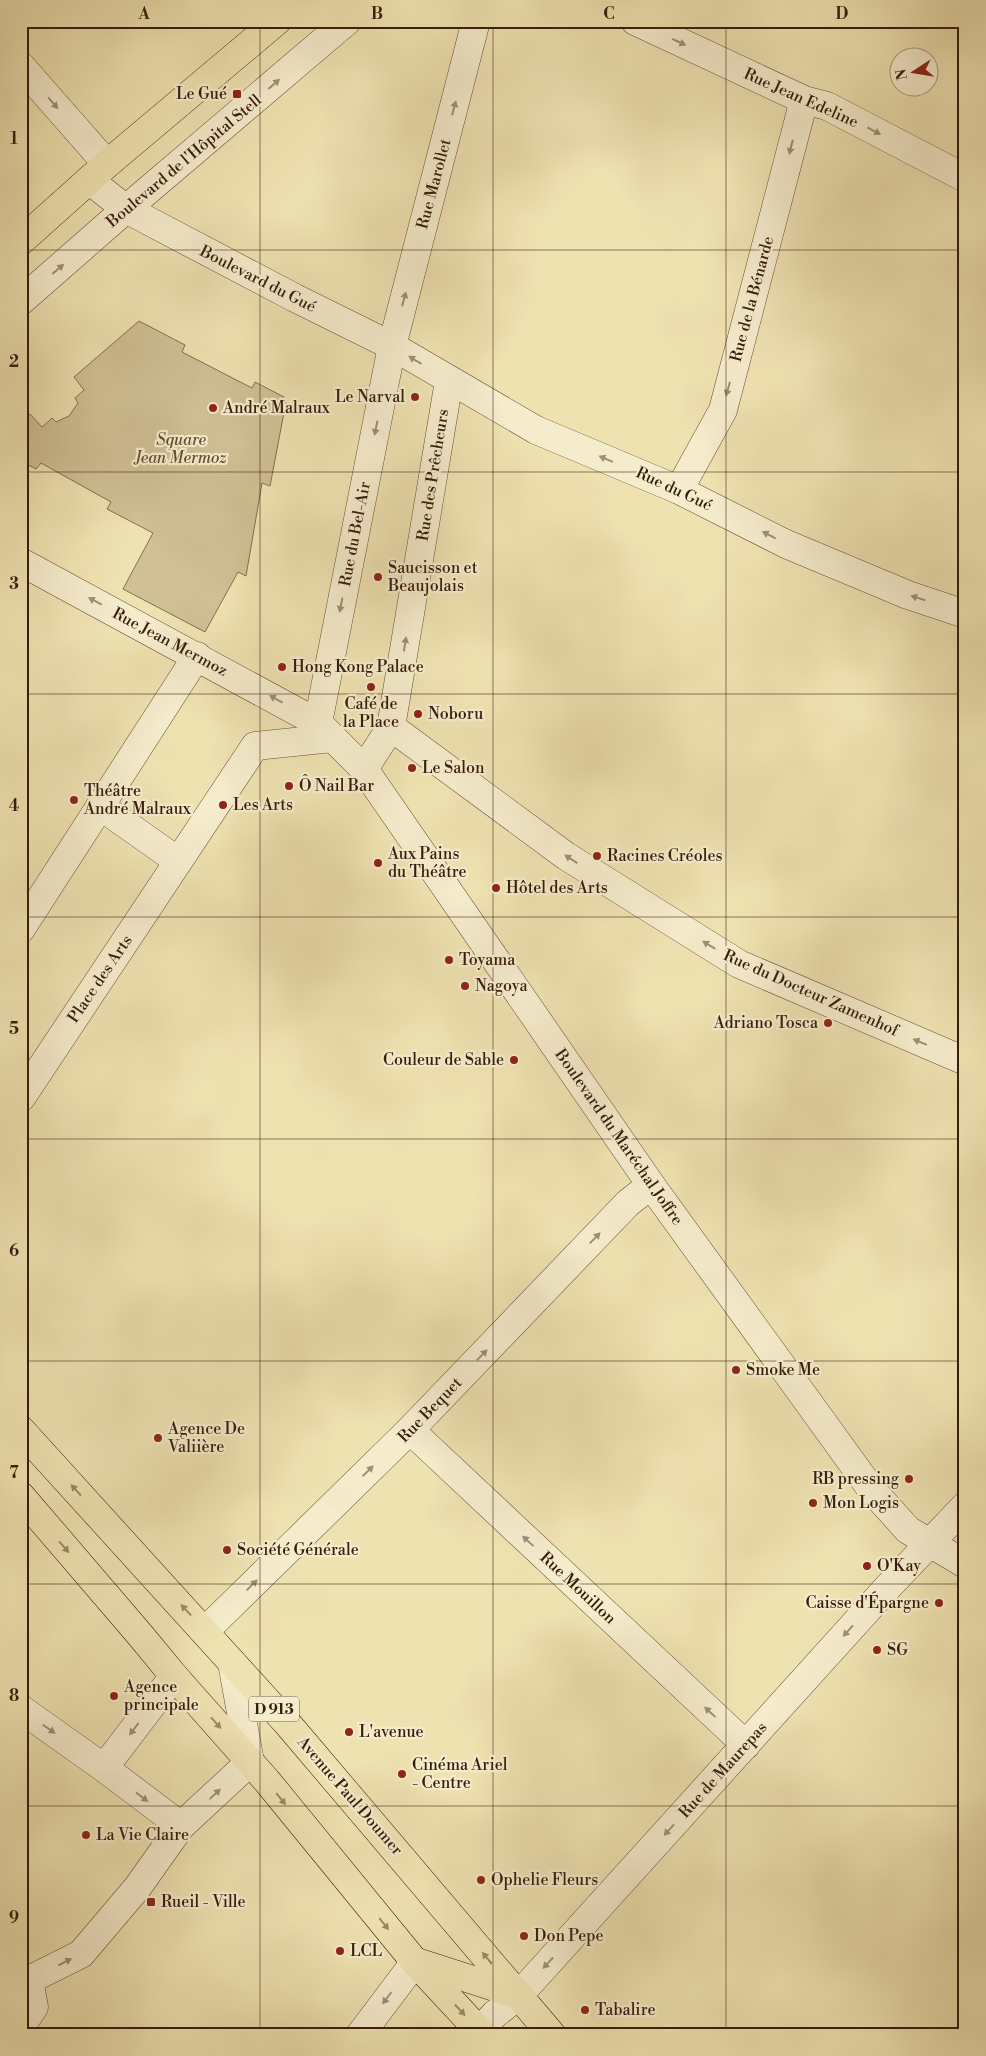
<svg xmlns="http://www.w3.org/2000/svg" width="986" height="2056" viewBox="0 0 986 2056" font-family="'Libre Bodoni',serif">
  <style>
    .green { fill: #d0c095; stroke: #846e50 }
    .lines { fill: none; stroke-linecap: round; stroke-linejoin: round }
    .minor-casing { stroke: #654e34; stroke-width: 29 }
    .major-casing { stroke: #371c0b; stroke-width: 29 }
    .minor { stroke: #f5eccc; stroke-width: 28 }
    .major { stroke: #efe2b1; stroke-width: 28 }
    .oneway { fill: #a08e75 }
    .oneway2 { fill: #9c8966 }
    .grid { fill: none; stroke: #371c0b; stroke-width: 1; stroke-opacity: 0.55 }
    .poi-dot { fill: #8f2418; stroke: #f5eccc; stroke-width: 2 }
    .labels { text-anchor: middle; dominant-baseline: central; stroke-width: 4.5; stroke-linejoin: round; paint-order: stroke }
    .shield { fill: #f5eccc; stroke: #705a45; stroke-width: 1 }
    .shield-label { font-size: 15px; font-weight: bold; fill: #371c0b }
    .poi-label { font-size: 16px; fill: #371c0b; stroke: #f5eccc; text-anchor: start }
    .street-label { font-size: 16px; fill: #371c0b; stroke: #f5eccc }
    .park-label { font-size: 16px; font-style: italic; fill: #654d34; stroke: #f5eccc }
    .neatline { fill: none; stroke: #371c0b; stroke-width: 2 }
    .grid-label { font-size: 16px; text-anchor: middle; font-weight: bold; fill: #371c0b }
  </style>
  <rect width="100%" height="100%" fill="#efe2b1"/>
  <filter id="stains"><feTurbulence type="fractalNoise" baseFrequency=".004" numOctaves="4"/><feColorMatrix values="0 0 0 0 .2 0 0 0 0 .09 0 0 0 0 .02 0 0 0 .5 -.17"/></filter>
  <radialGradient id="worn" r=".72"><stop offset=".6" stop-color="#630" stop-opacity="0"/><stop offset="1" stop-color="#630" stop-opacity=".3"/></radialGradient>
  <!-- green -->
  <path class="green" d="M139 321 185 345 182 352 252 388 255 382 284 397 286 402 270 486 262 483 246 576 238 572 205 632 123 589 153 533 107 509 111 502 41 463 36 469 21 461V421L30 414 42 427 52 418 56 422 69 416 78 403 75 398 84 390 74 377Z"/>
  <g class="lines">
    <!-- minor casing -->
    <g class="minor-casing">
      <g id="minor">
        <path d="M635 21 804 100 827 106 965 178"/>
        <path d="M21 66 107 164"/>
        <path d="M89 180 126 209 295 298 392 346 536 430 679 490 786 544 908 595 965 614"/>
        <path d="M21 301 126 209 347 21"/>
        <path d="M679 490 723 410 804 100"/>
        <path d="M21 562 318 723 364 769 651 1185 871 1489 908 1530 965 1564"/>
        <path d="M318 723 392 346 476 21"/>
        <path d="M391 727 566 856 739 964 965 1061"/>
        <path d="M364 769 391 727 449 381"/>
        <path d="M100 806 178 861"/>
        <path d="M21 929 197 656"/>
        <path d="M21 1098 255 746 333 738"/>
        <path d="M410 1430 746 1745"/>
        <path d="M205 1631 410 1430 628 1203 651 1185"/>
        <path d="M21 1709 104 1768 181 1826"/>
        <path d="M104 1768 174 1676"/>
        <path d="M21 1984 81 1954 137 1888 181 1826 250 1762 232 1663"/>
        <path d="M21 2026 34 2007 29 1980"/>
        <path d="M479 2031 495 2014 519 1995 888 1587 965 1506"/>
        <path d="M360 2035 415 1962"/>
      </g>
    </g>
    <!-- major casing -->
    <g class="major-casing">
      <g id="major">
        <path d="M21 241 107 164 277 21"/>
        <path d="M21 1430 287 1723 552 2035"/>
        <path d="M21 1496 141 1636 174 1676 267 1781 415 1962 483 2035"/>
        <path d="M417 1962 519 1995"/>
      </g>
    </g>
    <!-- minor -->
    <use href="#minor" class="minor"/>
    <!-- major -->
    <use href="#major" class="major"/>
  </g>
  <!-- one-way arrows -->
  <defs><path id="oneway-solid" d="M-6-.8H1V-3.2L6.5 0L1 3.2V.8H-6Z" transform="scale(1.25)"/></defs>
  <g class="oneway">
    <use href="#oneway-solid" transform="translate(679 42) rotate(25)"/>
    <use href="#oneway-solid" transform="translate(274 84) rotate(-41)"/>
    <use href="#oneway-solid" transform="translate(53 103) rotate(49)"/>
    <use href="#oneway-solid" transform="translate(454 108) rotate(-75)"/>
    <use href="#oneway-solid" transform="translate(874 131) rotate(28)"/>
    <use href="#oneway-solid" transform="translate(791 147) rotate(104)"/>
    <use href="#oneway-solid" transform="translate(58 269) rotate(-41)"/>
    <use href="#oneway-solid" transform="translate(404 299) rotate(-75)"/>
    <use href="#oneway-solid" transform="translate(415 360) rotate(-149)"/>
    <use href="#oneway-solid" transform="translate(728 389) rotate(105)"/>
    <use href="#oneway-solid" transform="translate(376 428) rotate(101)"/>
    <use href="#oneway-solid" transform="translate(606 459) rotate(-157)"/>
    <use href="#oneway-solid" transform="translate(769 535) rotate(-153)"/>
    <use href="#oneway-solid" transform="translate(918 598) rotate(-162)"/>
    <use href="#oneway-solid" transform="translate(95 601) rotate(-152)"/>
    <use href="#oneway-solid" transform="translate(341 605) rotate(101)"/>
    <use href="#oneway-solid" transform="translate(405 644) rotate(-81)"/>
    <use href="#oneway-solid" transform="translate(276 699) rotate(-151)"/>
    <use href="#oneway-solid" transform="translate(571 859) rotate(-147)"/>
    <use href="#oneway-solid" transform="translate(709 945) rotate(-149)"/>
    <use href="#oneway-solid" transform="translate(920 1042) rotate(-157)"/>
    <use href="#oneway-solid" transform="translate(595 1238) rotate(-46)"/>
    <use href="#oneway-solid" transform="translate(482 1355) rotate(-46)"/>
    <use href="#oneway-solid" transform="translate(368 1471) rotate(-44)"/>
    <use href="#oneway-solid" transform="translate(528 1541) rotate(-137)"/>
    <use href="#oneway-solid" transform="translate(252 1585) rotate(-44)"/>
    <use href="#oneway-solid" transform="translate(848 1631) rotate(132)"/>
    <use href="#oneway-solid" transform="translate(710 1712) rotate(-137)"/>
    <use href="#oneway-solid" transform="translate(49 1729) rotate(35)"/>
    <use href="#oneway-solid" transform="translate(134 1729) rotate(127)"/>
    <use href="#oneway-solid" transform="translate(215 1794) rotate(-43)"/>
    <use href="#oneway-solid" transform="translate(142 1797) rotate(37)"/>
    <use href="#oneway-solid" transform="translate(669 1830) rotate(132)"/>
    <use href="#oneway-solid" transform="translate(65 1962) rotate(-27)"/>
    <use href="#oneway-solid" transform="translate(548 1963) rotate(133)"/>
    <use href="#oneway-solid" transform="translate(387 1998) rotate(127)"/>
  </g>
  <g class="oneway2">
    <use href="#oneway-solid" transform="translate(76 1490) rotate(-132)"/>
    <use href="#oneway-solid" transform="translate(64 1547) rotate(49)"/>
    <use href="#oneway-solid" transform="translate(186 1610) rotate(-133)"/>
    <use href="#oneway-solid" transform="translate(216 1723) rotate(48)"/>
    <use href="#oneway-solid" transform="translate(281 1799) rotate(51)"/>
    <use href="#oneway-solid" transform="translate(384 1924) rotate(51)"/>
    <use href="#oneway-solid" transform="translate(487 1958) rotate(-130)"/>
    <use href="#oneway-solid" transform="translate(460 2010) rotate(47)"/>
  </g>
  <!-- grid -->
  <path class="grid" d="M260 21V2035M493 21V2035M726 21V2035M21 250H965M21 472H965M21 694H965M21 917H965M21 1139H965M21 1361H965M21 1584H965M21 1806H965"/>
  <!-- markers -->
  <g class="poi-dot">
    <rect x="232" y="89" width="10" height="10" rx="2.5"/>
    <circle cx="415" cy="397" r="5"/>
    <circle cx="213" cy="408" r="5"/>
    <circle cx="378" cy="577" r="5"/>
    <circle cx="282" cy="667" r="5"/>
    <circle cx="371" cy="687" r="5"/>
    <circle cx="418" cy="714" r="5"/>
    <circle cx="412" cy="768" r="5"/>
    <circle cx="289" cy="786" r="5"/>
    <circle cx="74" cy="800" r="5"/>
    <circle cx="223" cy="805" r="5"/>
    <circle cx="597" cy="856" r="5"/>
    <circle cx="378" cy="863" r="5"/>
    <circle cx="496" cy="888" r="5"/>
    <circle cx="449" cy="960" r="5"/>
    <circle cx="465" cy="986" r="5"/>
    <circle cx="828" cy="1023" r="5"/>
    <circle cx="514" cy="1060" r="5"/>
    <circle cx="736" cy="1370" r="5"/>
    <circle cx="158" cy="1438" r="5"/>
    <circle cx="909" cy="1479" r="5"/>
    <circle cx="813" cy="1503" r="5"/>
    <circle cx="227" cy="1550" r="5"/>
    <circle cx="867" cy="1566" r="5"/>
    <circle cx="939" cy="1603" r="5"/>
    <circle cx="877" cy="1650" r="5"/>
    <circle cx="114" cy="1696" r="5"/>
    <circle cx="349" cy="1732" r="5"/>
    <circle cx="402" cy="1774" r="5"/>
    <circle cx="86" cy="1835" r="5"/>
    <circle cx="481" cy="1880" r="5"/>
    <rect x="146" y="1897" width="10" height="10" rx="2.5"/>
    <circle cx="524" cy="1936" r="5"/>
    <circle cx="340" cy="1951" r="5"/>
    <circle cx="585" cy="2010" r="5"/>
  </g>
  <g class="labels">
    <!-- shield labels -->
    <rect class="shield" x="249" y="1696.5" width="50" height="25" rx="4"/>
    <g class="shield-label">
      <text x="274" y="1709">D 913</text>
    </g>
    <!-- poi labels -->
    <g class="poi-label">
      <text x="227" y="94" text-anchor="end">Le Gué</text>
      <text x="405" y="397" text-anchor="end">Le Narval</text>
      <text x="223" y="408">André Malraux</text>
      <text x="388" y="568">Saucisson et<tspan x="388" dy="18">Beaujolais</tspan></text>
      <text x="292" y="667">Hong Kong Palace</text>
      <text x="371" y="704" text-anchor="middle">Café de<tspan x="371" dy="18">la Place</tspan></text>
      <text x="428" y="714">Noboru</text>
      <text x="422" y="768">Le Salon</text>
      <text x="299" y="786">Ô Nail Bar</text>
      <text x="84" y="791">Théâtre<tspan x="84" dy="18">André Malraux</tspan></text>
      <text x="233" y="805">Les Arts</text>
      <text x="388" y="854">Aux Pains<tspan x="388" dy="18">du Théâtre</tspan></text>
      <text x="607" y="856">Racines Créoles</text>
      <text x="506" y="888">Hôtel des Arts</text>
      <text x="459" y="960">Toyama</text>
      <text x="475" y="986">Nagoya</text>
      <text x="818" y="1023" text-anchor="end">Adriano Tosca</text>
      <text x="504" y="1060" text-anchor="end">Couleur de Sable</text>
      <text x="746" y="1370">Smoke Me</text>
      <text x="168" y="1429">Agence De<tspan x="168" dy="18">Valiière</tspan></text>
      <text x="899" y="1479" text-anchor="end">RB pressing</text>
      <text x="823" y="1503">Mon Logis</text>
      <text x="237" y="1550">Société Générale</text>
      <text x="877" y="1566">O'Kay</text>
      <text x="929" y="1603" text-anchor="end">Caisse d'Épargne</text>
      <text x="887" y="1650">SG</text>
      <text x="124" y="1687">Agence<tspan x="124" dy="18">principale</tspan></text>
      <text x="359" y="1732">L'avenue</text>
      <text x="412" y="1765">Cinéma Ariel<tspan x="412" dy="18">- Centre</tspan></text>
      <text x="96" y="1835">La Vie Claire</text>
      <text x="491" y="1880">Ophelie Fleurs</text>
      <text x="161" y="1902">Rueil - Ville</text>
      <text x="534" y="1936">Don Pepe</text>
      <text x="350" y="1951">LCL</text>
      <text x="595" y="2010">Tabalire</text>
    </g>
    <!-- street labels -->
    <g class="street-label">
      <text transform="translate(801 98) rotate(24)">Rue Jean Edeline</text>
      <text transform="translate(184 161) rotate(-40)">Boulevard de l'Hôpital Stell</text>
      <text transform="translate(434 184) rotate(-75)">Rue Marollet</text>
      <text transform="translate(258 279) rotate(27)">Boulevard du Gué</text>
      <text transform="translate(752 299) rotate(-75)">Rue de la Bénarde</text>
      <text transform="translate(433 475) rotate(-81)">Rue des Prêcheurs</text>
      <text transform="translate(674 489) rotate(25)">Rue du Gué</text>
      <text transform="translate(355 534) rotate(-79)">Rue du Bel-Air</text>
      <text transform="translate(170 642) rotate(28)">Rue Jean Mermoz</text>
      <text transform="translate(100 979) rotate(-56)">Place des Arts</text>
      <text transform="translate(811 993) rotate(24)">Rue du Docteur Zamenhof</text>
      <text transform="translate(619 1137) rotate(55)">Boulevard du Maréchal Joffre</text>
      <text transform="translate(430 1410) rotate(-46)">Rue Bequet</text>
      <text transform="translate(578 1588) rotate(43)">Rue Mouillon</text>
      <text transform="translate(723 1770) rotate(-48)">Rue de Maurepas</text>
      <text transform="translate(350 1796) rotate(49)">Avenue Paul Doumer</text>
    </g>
    <!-- park labels -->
    <g class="park-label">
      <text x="181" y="440">Square<tspan x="181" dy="18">Jean Mermoz</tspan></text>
    </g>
  </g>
  <!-- margin -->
  <rect width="986" height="2056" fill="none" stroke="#efe2b1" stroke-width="55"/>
  <!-- north arrow -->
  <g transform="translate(914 72) rotate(258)"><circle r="24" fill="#f5eccc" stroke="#a9997f"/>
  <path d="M0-4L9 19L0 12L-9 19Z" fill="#8f2418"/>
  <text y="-8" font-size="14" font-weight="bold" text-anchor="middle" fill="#371c0b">N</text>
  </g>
  <rect x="28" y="28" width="930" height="2000" class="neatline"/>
  <g class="grid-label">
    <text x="144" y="19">A</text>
    <text x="377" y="19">B</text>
    <text x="609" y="19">C</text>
    <text x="842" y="19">D</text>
    <text x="14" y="144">1</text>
    <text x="14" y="367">2</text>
    <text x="14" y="589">3</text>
    <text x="14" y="811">4</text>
    <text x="14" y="1034">5</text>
    <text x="14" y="1256">6</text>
    <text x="14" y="1478">7</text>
    <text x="14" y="1701">8</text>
    <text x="14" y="1923">9</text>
  </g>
  <rect width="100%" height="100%" filter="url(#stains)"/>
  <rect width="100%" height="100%" fill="url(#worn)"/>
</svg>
